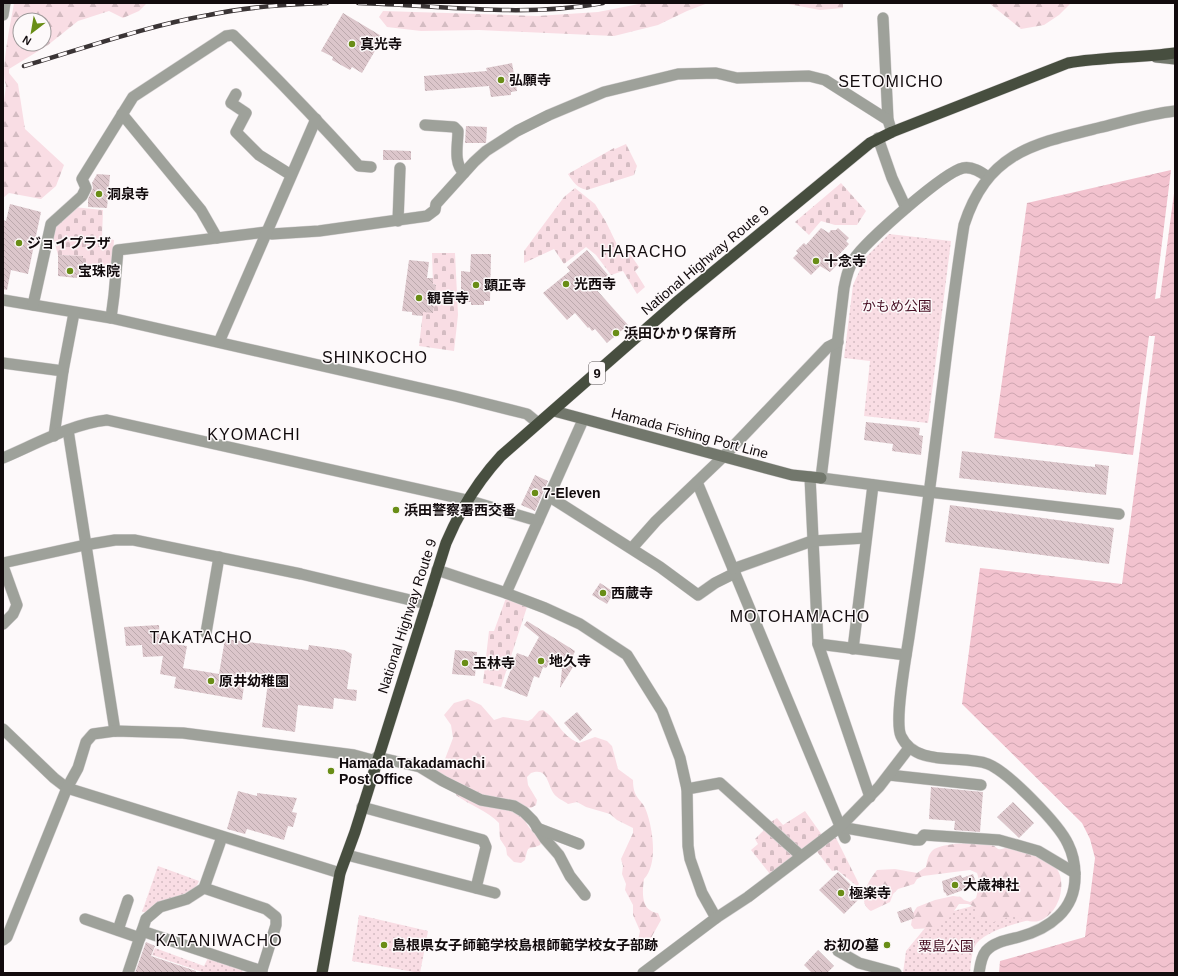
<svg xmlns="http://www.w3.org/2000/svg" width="1178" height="976" viewBox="0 0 1178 976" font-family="Helvetica,'Noto Sans JP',sans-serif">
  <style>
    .green { fill: url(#green-dots) }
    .forest { fill: url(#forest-firs); fill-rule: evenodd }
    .cemetery { fill: url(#cemetery-stones) }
    .water { fill: url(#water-waves) }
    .building { fill: url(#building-back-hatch) }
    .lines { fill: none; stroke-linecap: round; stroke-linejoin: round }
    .minor-casing { stroke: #d7d3d4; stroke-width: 12 }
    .tertiary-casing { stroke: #d7d3d4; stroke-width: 12 }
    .secondary-casing { stroke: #d7d3d4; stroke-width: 12 }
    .trunk-casing { stroke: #d7d3d4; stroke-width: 12 }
    .minor { stroke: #9ea19a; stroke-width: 11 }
    .tertiary { stroke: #9ea19a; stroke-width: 11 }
    .secondary { stroke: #72776c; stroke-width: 11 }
    .trunk { stroke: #474e3f; stroke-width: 11 }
    .rail-casing { stroke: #3a3435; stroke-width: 4.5 }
    .rail { stroke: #fdf9fa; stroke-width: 3; stroke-dasharray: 9; stroke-linecap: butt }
    .poi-dot { fill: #698d16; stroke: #fdf9fa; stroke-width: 1.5 }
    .labels { text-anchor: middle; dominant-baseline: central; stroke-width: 3; stroke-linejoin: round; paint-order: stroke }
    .shield { fill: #fdf9fa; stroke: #585254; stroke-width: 1 }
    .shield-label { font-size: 13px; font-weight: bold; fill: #120b0d }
    .poi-label { font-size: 14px; font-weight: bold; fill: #120b0d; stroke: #fdf9fa; text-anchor: start }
    .street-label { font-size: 14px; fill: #120b0d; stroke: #fdf9fa }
    .park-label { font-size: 14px; fill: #491126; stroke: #fdf9fa }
    .quarter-label { font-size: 16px; letter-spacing: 1px; fill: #120b0d; stroke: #fdf9fa }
  </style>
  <defs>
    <pattern id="green-dots" width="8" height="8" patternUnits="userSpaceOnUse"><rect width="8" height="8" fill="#f9dde4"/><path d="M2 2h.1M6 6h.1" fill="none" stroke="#d4bcc2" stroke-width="1.8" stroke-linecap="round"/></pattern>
    <pattern id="forest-firs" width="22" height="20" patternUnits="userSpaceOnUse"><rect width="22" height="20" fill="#f9dde4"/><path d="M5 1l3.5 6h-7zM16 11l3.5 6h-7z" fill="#d4bcc2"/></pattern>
    <pattern id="cemetery-stones" width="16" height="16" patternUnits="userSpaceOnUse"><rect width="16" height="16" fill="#f9dde4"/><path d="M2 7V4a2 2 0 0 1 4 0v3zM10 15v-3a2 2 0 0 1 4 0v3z" fill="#d4bcc2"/></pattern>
    <pattern id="water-waves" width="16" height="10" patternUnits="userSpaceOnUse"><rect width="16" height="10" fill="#f2c2ce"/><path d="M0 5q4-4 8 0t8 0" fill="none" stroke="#cea5b0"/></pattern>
    <pattern id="building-back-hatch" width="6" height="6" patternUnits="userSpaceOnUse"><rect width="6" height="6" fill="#dcc6cb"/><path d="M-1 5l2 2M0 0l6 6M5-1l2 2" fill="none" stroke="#bca9ad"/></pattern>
  </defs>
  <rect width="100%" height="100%" fill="#fdf9fa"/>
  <!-- green -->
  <g class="green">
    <path d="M889 234 951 241 928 423 864 416 870 361 844 358 853 285 866 257Z"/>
    <path d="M158 866 199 881C193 897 173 896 159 902 154 905 150 908 146 912H142Z"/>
    <path d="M1001 899 1043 916C1025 922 985 929 975 946 971 954 971 964 970 973H903L906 951 925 928 953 911Z"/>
    <path d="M359 915 428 931 420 973 352 961Z"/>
    <path d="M155 948 204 966 208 958 243 969 242 973H205L152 955Z"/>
  </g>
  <!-- forest -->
  <g class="forest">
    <path d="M14 3H147L139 11 123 18 109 11 78 21 48 45 9 69V73L18 84 25 129 64 165 56 186 41 199 9 193 3 198V109L6 85C0 71 11 22 14 3ZM20 20H44V44H20Z"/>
    <path d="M644 3H708L687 11 658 25 614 36 479 30 421 31 387 27 379 17 383 11 537 16 598 12Z"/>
    <path d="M783 3H843V8L820 10Z"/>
    <path d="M989 3H1071L1059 15 1044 25 1021 29Z"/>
    <path d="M468 699 481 705 494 720 503 717 528 721 532 719 539 711 543 710C558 720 560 735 579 743L595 737 607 741 612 746 618 769 633 780C633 801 643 798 647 813 653 831 658 864 644 879 642 893 641 911 658 913L661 920 651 938 647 944 642 947 637 945 640 931 633 915V905L625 890 626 884 622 874 623 866 621 859 633 833V828L617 820 610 814 586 807 577 802 568 804C564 801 557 798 554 794 547 784 548 767 531 773L527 777 528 785 537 800 536 805 531 808 497 801 440 776 436 770 445 759 453 738 451 725 444 715 454 703Z"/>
    <path d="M456 793 507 808 524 816C526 828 534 831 542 840L540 845C527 851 529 843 525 860L521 863 514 862 507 855 506 848 500 839 499 823C488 811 469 805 456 795Z"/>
    <path d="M989 842 998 849C1003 850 1006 847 1010 847 1020 847 1052 861 1057 869 1061 875 1062 883 1061 890 1060 901 1054 912 1045 918 1028 930 1016 907 999 922H991L976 917 975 907 968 904H959L949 918 933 928 914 929 911 925 913 913 917 907 935 900 953 896 961 897 964 900 970 902 976 898 980 883 977 873 970 870 923 876 917 879 914 884 898 889 893 894 890 902 871 911C856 902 868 881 877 870L895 869 917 873 926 867C927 862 928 854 933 850 941 843 978 842 989 842Z"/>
  </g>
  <!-- cemetery -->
  <g class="cemetery">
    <path d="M626 144 637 166 634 175 587 190C577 188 573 182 568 174L614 148 615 149Z"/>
    <path d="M841 183 866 211 857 225H835L821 221 809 235 795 222Z"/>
    <path d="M575 188 595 204 606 222 622 255 628 251 639 267 635 271 645 287 637 294 623 271 611 275 596 255 586 247 564 264 554 249 524 263V251L564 197Z"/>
    <path d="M73 207 103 210 102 237 114 240 112 269 83 266V256L58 255 53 237V226Z"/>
    <path d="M432 253H455L458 315 454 351 419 346 423 312 436 285 433 284Z"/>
    <path d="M506 598 527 607 501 687 483 683 489 631H494Z"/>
    <path d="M805 811 822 835 799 851 768 824 777 818 783 825Z"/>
    <path d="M765 829 794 855 770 874 751 850 758 844 755 839Z"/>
    <path d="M835 836 859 884 857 886 837 870 832 871 815 849Z"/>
  </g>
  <!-- water -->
  <path class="water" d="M1171 170 1155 299 1160 298 1175 186V973H999L1000 961 1085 937 1095 858 1090 839 1082 823 962 704 980 568 1122 584 1155 336H1149L1133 455 994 438 1027 203Z"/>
  <!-- building -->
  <g class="building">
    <path d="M343 13 383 37 362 73 352 67 350 70 332 60 333 57 321 51Z"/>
    <path d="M512 63 517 91 511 92V95L491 97 489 86 425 91 424 76 487 71 486 68Z"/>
    <path d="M466 126 487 127 486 143H465Z"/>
    <path d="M383 150 411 151V160H383Z"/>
    <path d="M97 174 110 175 107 208 88 207V199L93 188 92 183Z"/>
    <path d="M10 204 41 212 28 274 11 270 7 290 3 289V220L6 221Z"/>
    <path d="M821 228 829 233 831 230H836L838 228 849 238 846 241 849 244 834 260 838 264 830 272 820 266 811 275 793 258 798 253 796 251 804 243 806 245Z"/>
    <path d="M587 250 608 275 594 287 628 325 607 343 595 329 592 331 589 327 588 328 575 313 567 320 543 293 570 271 567 267Z"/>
    <path d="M471 254H491L490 301H484V305H471V302H464V299H461V271L470 272Z"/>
    <path d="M58 255 83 256V275H77V278L58 276Z"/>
    <path d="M409 260 429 262 427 278H433V284L436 285 433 313 423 312V316L412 315V312L402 311Z"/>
    <path d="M866 422 920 428 919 435 923 436 921 455 892 451 893 444 864 440Z"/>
    <path d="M962 451 1095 467V464L1109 466 1106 495 959 478Z"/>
    <path d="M535 475 548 481 535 511 521 505Z"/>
    <path d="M950 505 1114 528 1109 564 945 542Z"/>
    <path d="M600 583 614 592 607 604 592 595Z"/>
    <path d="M527 621 575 651 569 665 573 667 560 688 562 669 550 662 546 668 543 667 539 678 534 676 527 697 504 688 517 653 528 657 539 637 524 625Z"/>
    <path d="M159 625 160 642 187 646 183 668 219 674 225 639 308 650 309 645 344 650 352 654 347 689 357 690 356 701 334 698 333 709 298 705 295 732 262 727 269 675 246 672 242 700 174 688 176 677 160 674 163 656 143 657 142 645 126 646 124 627Z"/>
    <path d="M455 650 477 652 475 676 452 674Z"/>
    <path d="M577 712 592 730 580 741 564 723Z"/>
    <path d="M931 787 983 792 980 832 954 830 955 821 929 819Z"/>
    <path d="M238 791 257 796V793L297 798 292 812 297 813 293 827 288 826 284 840 247 829 245 834 227 829Z"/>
    <path d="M1013 802 1034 823 1019 838 997 817Z"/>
    <path d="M838 872 862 896 844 914 819 890Z"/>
    <path d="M973 874 976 883 966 887V889L947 896 945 892 944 893 942 881 961 875 962 878Z"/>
    <path d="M911 907 915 918 901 923 897 912Z"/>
    <path d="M146 942 155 946 151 956 196 971V973H135Z"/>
    <path d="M818 950 834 966 827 973H812L804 965Z"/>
  </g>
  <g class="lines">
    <!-- minor casing -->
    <g class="minor-casing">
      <g id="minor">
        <path d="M3 15 5 3"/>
        <path d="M883 18 888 120"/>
        <path d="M236 94 231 103 246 113 236 132 259 155 291 175"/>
        <path d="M122 114 201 210 217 238"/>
        <path d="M425 125 454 127 458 131C458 144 453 163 464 173"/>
        <path d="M878 138 892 178 906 208"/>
        <path d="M398 221 400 168"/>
        <path d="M3 300 111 318 455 396 527 414 538 423"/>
        <path d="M33 305 51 224 82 196 86 188 82 179 133 97 226 36 233 35C276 77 318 121 359 166L371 167"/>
        <path d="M111 318 114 295 118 250 266 232 272 234 319 231 427 216 435 210 436 204 474 162 486 151 517 131 549 115 604 92 678 74 716 73 737 78 809 76 825 80 888 120 892 132"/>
        <path d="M219 342 316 119"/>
        <path d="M3 363 63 371"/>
        <path d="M68 430 115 731"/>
        <path d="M54 436 63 371 74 313"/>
        <path d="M3 458C36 444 71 424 107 420L467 500 538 521"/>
        <path d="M810 477 818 644 870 797"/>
        <path d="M821 478 844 288C846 278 848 268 854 259 866 241 944 172 963 168 972 166 981 172 988 177"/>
        <path d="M697 482 845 838"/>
        <path d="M929 492 1119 514"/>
        <path d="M550 497 660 567 698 595 715 583 735 573"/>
        <path d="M632 548 656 521 724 456 828 347 838 342"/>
        <path d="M3 563 85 545 115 540H134L301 574 427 604"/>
        <path d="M3 566 17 605 13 614 3 624"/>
        <path d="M733 569 812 541 866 538"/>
        <path d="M437 570 506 593 545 608 580 624 627 655 662 711 680 758 687 789 688 846 690 859 702 893 716 918"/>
        <path d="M506 593 583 420"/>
        <path d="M206 633 219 557"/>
        <path d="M818 644 906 655"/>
        <path d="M853 649 873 485"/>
        <path d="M3 729 54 778 67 788 340 873"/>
        <path d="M377 757 420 767 443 781 481 800 514 806 524 812 533 821 545 839 559 855 570 876 585 895"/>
        <path d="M889 775 981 785"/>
        <path d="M687 789 720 783 801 856"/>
        <path d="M362 807 483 840 486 847 476 888"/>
        <path d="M840 827 915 840H920L924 835 999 840 1038 851 1075 873"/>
        <path d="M537 828 579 844"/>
        <path d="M347 855 495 893"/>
        <path d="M204 888 266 909 276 917V925L261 973"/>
        <path d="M85 919 140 938"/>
        <path d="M118 930 128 900"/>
        <path d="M142 931 262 971"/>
        <path d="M3 940 7 937 67 788 78 768 86 742 93 734 115 731 183 733 354 755 376 761"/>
        <path d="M838 951 859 963 896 973"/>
        <path d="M128 973 146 919 160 907 187 899 204 888 222 837"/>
        <path d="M643 973 716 918 748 897 840 827 879 787 909 748"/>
      </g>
    </g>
    <!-- tertiary casing -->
    <g class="tertiary-casing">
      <g id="tertiary">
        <path d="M821 478 929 492"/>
        <path d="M979 973C980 966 981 957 986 951 994 942 1007 940 1019 937 1049 929 1076 910 1075 875 1075 865 1073 854 1068 844 1059 824 1008 772 988 764 962 754 916 768 901 736 894 721 906 657 909 637 920 563 930 489 939 415 947 351 954 288 964 225 987 153 1032 144 1098 128 1123 122 1149 114 1175 111"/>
      </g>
    </g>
    <!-- secondary casing -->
    <g class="secondary-casing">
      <g id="secondary">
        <path d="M1156 57 1175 59"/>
        <path d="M554 411 792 475 821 478"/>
      </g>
    </g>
    <!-- trunk casing -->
    <g class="trunk-casing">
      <path id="trunk" d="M322 973 340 873 355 832 446 543C460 510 477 482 501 456L679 300 870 143 892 132 1068 63C1103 57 1139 58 1175 53"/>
    </g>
    <!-- minor -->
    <use href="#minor" class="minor"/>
    <!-- tertiary -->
    <use href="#tertiary" class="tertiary"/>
    <!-- secondary -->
    <use href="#secondary" class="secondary"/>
    <!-- trunk -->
    <use href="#trunk" class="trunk"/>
    <!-- rail casing -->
    <g class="rail-casing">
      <g id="rail">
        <path d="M358 3C440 5 522 18 603 3"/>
        <path d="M24 66C85 48 146 26 209 15 247 7 288 4 327 3"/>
      </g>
    </g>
    <!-- rail -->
    <use href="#rail" class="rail"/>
  </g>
  <!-- markers -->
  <g class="poi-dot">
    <circle cx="352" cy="44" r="4"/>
    <circle cx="501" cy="80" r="4"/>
    <circle cx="99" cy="194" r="4"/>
    <circle cx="19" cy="243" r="4"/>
    <circle cx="816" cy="261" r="4"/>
    <circle cx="70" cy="271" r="4"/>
    <circle cx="566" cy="284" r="4"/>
    <circle cx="476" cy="285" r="4"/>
    <circle cx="419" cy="298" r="4"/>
    <circle cx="616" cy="333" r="4"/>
    <circle cx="535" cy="493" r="4"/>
    <circle cx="396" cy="510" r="4"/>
    <circle cx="603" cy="593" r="4"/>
    <circle cx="541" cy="661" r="4"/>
    <circle cx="465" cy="663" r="4"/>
    <circle cx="211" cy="681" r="4"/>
    <circle cx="331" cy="771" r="4"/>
    <circle cx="955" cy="885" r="4"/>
    <circle cx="841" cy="893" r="4"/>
    <circle cx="384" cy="945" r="4"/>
    <circle cx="887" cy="945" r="4"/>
  </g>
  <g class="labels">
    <!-- shield labels -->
    <rect class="shield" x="589" y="362" width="16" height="22" rx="3"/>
    <g class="shield-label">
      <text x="597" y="373">9</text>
    </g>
    <!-- poi labels -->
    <g class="poi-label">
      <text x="360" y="44">真光寺</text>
      <text x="509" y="80">弘願寺</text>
      <text x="107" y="194">洞泉寺</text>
      <text x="27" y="243">ジョイプラザ</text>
      <text x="824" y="261">十念寺</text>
      <text x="78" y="271">宝珠院</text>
      <text x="574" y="284">光西寺</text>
      <text x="484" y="285">顕正寺</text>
      <text x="427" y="298">観音寺</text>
      <text x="624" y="333">浜田ひかり保育所</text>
      <text x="543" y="493">7-Eleven</text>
      <text x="404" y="510">浜田警察署西交番</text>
      <text x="611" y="593">西蔵寺</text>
      <text x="549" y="661">地久寺</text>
      <text x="473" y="663">玉林寺</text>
      <text x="219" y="681">原井幼稚園</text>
      <text x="339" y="763">Hamada Takadamachi<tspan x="339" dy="16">Post Office</tspan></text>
      <text x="963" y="885">大歳神社</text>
      <text x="849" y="893">極楽寺</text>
      <text x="392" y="945">島根県女子師範学校島根師範学校女子部跡</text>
      <text x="879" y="945" text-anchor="end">お初の墓</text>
    </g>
    <!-- street labels -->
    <g class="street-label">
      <text transform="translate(705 260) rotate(-40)">National Highway Route 9</text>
      <text transform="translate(690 433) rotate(15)">Hamada Fishing Port Line</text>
      <text transform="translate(407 616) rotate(-72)">National Highway Route 9</text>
    </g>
    <!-- park labels -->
    <g class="park-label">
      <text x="897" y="306">かもめ公園</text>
      <text x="946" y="946">粟島公園</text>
    </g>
    <!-- quarter labels -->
    <g class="quarter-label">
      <text x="891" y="81">SETOMICHO</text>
      <text x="644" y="251">HARACHO</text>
      <text x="375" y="357">SHINKOCHO</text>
      <text x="254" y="434">KYOMACHI</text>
      <text x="800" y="616">MOTOHAMACHO</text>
      <text x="201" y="637">TAKATACHO</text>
      <text x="219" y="940">KATANIWACHO</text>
    </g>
  </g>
  <!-- border -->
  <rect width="1178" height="976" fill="none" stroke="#120b0d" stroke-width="8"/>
  <!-- north arrow -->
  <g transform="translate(32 32) rotate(211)"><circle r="19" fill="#fdf9fa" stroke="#9f9a9b"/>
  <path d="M0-3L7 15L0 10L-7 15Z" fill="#698d16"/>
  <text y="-6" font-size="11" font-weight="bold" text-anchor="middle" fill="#120b0d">N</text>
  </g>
</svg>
